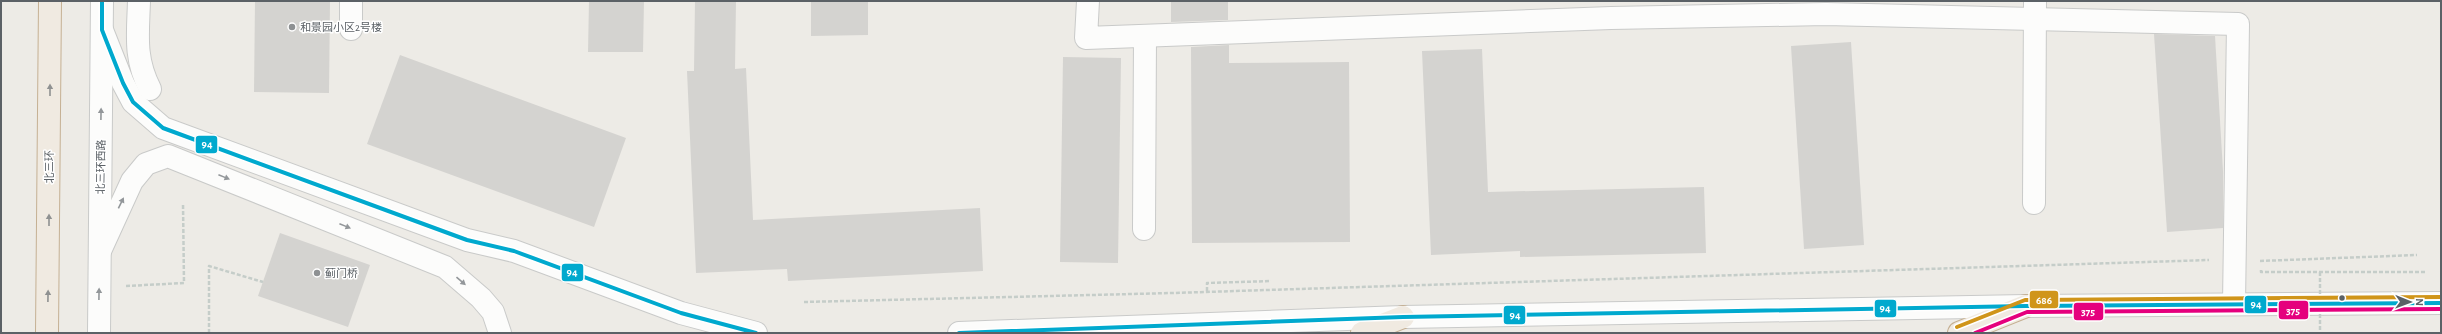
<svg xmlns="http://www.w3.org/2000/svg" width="2442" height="334" viewBox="0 0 2442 334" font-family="'Alegreya Sans','Noto Sans SC',sans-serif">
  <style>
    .building { fill: #d4d3d0 }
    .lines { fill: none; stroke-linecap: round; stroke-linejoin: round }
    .minor-casing { stroke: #c9cac9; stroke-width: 24 }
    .highway-casing { stroke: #c5b093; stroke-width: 24 }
    .path { stroke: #c5cdc9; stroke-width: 2.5; stroke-dasharray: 4 2; stroke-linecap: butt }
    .minor { stroke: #fcfcfb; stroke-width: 22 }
    .highway { stroke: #f0eae1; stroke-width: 22 }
    .path-bridge { stroke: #c5cdc9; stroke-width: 2.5; stroke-dasharray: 4 2; stroke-linecap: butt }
    .bus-1-casing { stroke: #fff; stroke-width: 7 }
    .bus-2-casing { stroke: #fff; stroke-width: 7 }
    .bus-3-casing { stroke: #fff; stroke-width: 7 }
    .bus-1 { stroke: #00a9ce; stroke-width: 4 }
    .bus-2 { stroke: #e5007d; stroke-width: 4 }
    .bus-3 { stroke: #d0951a; stroke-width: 4 }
    .oneway { fill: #8f9191 }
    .oneway2 { fill: #93979a }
    .poi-dot { fill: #8e9193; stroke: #fff; stroke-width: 1.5 }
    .bus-dot { fill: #5b6166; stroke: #fff; stroke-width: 1.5 }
    .labels { text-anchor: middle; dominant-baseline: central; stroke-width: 3; stroke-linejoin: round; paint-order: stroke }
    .poi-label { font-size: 11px; fill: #5b6166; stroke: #fff; text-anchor: start }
    .street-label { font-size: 11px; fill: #5b6166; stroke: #fff }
    .line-badge { stroke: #fff; stroke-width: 1.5 }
    .badge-label { font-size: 11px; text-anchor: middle; font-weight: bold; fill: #fff }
  </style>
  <rect width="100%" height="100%" fill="#edebe6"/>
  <!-- building -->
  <g class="building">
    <path d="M255 1H330L329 93 254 92Z"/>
    <path d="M589 1H644L643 52H588Z"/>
    <path d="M695 1H736L735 69 746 68 753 220 980 208 983 271 788 281 787 269 696 273 687 71H694Z"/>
    <path d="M811 1H868V35L811 36Z"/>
    <path d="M1171 1H1228V20L1171 22Z"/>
    <path d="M2154 34 2215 36 2223 171V228L2167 232Z"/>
    <path d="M1851 42 1864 245 1804 249 1791 46Z"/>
    <path d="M1229 45V63L1349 62 1350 242 1192 243 1191 47Z"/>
    <path d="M1482 49 1488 192 1704 187 1706 253 1520 257V251L1431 255 1422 51Z"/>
    <path d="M400 55 626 138 594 227 367 144Z"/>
    <path d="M1063 57 1121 58 1118 263 1060 262Z"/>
    <path d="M280 233 370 265 348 327 258 296Z"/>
  </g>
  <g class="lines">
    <!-- minor casing -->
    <g class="minor-casing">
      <g id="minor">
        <path d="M139 1C138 34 134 58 150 89"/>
        <path d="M1088 1 1086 38 1611 18 1826 14 2238 24 2234 304"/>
        <path d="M351 29V1"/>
        <path d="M102 30 123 83 133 102 163 128 467 240 514 251 681 313 756 333"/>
        <path d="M2034 203 2035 1"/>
        <path d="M1144 229 1145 37"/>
        <path d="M100 251 132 181 146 164 168 156 445 267 481 298 493 312 500 333"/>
        <path d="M99 333 102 1"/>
        <path d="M959 333 1403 317 2026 306 2441 303"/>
      </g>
    </g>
    <!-- highway casing -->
    <g class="highway-casing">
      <g id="highway">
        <path d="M47 333 50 1"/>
        <path d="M1362 333 1403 317"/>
        <path d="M1959 333 2026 306"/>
      </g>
    </g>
    <!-- path -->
    <g class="path">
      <path d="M2260 261 2417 255"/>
      <path d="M2261 270V272H2426"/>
      <path d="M126 286 184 283 183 203"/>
      <path d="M1207 291V283L1271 281"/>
      <path d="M804 302 1173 293 2209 260"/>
      <path d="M209 333V266L263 282"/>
    </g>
    <!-- minor -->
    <use href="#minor" class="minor"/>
    <!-- highway -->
    <use href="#highway" class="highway"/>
    <!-- path-bridge -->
    <path class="path-bridge" d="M2320 272V333"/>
    <!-- bus-1 casing -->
    <g class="bus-1-casing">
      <g id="bus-1">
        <path d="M102 1V30L123 83 133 102 163 128 467 240 514 251 681 313 756 333"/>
        <path d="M959 333 1403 317 2026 306 2441 303"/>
      </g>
    </g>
    <!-- bus-2 casing -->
    <g class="bus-2-casing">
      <path id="bus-2" d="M1975 333 2027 312 2441 309"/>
    </g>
    <!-- bus-3 casing -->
    <g class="bus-3-casing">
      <path id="bus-3" d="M1957 327 2025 300 2441 297"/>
    </g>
    <!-- bus-1 -->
    <use href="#bus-1" class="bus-1"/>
    <!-- bus-2 -->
    <use href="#bus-2" class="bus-2"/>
    <!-- bus-3 -->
    <use href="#bus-3" class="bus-3"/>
  </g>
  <!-- one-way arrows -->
  <defs><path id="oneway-solid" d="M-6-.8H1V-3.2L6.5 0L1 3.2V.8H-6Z"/></defs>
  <g class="oneway">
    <use href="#oneway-solid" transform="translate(50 90) rotate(-90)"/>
    <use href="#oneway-solid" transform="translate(49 220) rotate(-90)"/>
    <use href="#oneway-solid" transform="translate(48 296) rotate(-89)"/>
  </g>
  <g class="oneway2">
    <use href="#oneway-solid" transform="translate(101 114) rotate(-89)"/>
    <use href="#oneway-solid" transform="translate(224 177) rotate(22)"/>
    <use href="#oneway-solid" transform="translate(121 203) rotate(-64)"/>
    <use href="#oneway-solid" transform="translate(345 226) rotate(22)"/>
    <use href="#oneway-solid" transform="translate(461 281) rotate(41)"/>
    <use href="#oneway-solid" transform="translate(99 294) rotate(-89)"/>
  </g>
  <!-- markers -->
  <g class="poi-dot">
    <circle cx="292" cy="27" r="4"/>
    <circle cx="317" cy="273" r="4"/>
  </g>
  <circle class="bus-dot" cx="2342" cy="298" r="3.5"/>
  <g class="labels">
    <!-- poi labels -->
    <g class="poi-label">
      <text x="300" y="27">和景园小区2号楼</text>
      <text x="325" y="273">蓟门桥</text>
    </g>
    <!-- street labels -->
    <g class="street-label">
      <text transform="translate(49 167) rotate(-90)">北三环</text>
      <text transform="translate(101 167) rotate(-89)">北三环西路</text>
    </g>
  </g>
  <g class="line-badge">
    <rect x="195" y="135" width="23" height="19" rx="4" fill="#00a9ce"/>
    <rect x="561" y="263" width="23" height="19" rx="4" fill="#00a9ce"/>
    <rect x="2029" y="290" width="30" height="19" rx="4" fill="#d0951a"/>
    <rect x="2244" y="295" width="23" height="19" rx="4" fill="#00a9ce"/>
    <rect x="1874" y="299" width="23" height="19" rx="4" fill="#00a9ce"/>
    <rect x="2278" y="300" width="31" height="20" rx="4" fill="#e5007d"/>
    <rect x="2073" y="302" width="31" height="19" rx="4" fill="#e5007d"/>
    <rect x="1503" y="305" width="23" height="20" rx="4" fill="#00a9ce"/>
  </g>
  <g class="badge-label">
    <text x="207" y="148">94</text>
    <text x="572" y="276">94</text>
    <text x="2044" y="304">686</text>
    <text x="2256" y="308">94</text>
    <text x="1885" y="312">94</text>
    <text x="2293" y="314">375</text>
    <text x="2088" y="315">375</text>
    <text x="1515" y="319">94</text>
  </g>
  <!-- border -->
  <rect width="2442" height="334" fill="none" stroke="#5b6166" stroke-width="4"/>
  <!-- north arrow -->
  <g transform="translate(2410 302) rotate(91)" stroke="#ffffff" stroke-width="3" paint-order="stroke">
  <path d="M0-3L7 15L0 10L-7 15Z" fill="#5b6166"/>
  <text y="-6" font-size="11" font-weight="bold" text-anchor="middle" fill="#5b6166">N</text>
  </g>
</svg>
